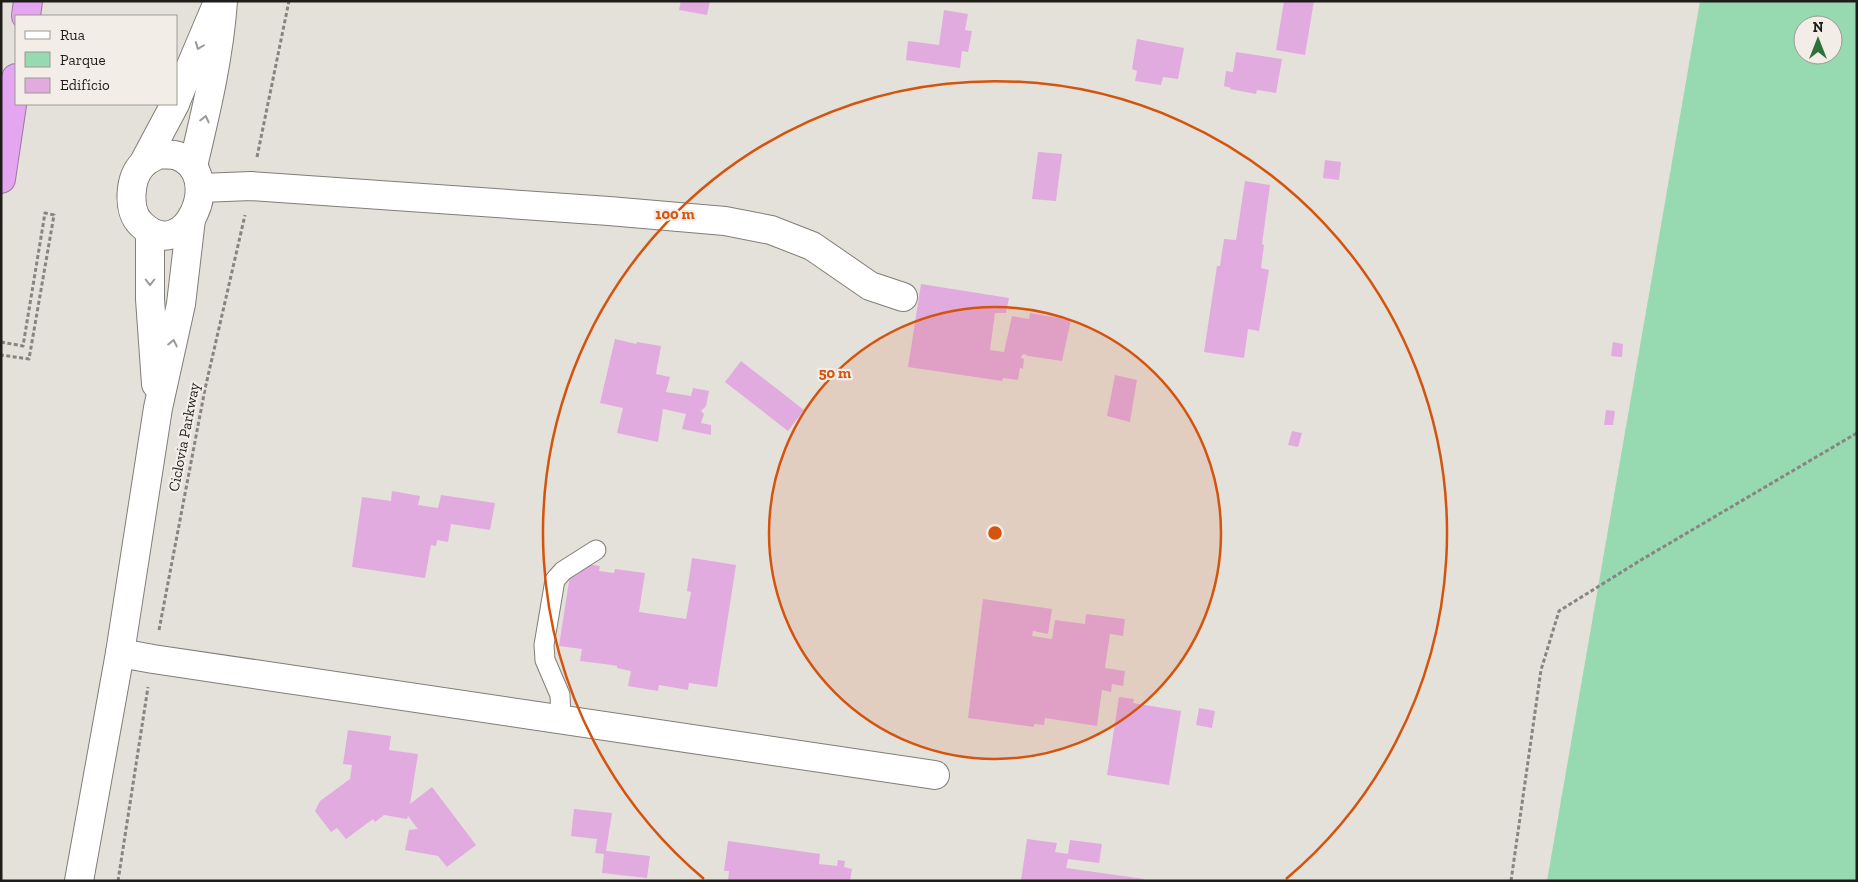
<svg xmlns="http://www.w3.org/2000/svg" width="1858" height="882" viewBox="0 0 1858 882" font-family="'Zilla Slab',serif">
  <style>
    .green { fill: #97d9b1; fill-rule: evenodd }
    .building { fill: #e2abe0 }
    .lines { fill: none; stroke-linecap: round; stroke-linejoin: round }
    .lane-casing { stroke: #817d77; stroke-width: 21 }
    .street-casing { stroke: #817d77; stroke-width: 30 }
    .secondary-casing { stroke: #817d77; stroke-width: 30 }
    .highway-casing { stroke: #9f76a6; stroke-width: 30 }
    .path { stroke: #888581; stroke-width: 3; stroke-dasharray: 4 2.5; stroke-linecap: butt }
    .lane { stroke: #fff; stroke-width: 19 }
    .street { stroke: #fff; stroke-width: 28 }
    .secondary { stroke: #fff; stroke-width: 28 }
    .highway { stroke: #e4a6f1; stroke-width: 28 }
    .oneway { stroke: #9a9998 }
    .ring { fill: none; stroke: #d4530d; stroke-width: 2.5 }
    .labels { text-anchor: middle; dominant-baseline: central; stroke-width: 4.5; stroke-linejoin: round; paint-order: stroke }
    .street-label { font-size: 15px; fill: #1e1d1a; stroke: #f2ede7 }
    .centre { fill: #d4530d; stroke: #f2ede7; stroke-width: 2.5 }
    .ring-label { font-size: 15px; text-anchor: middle; font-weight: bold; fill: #d4530d; stroke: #f2ede7; stroke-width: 4.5; stroke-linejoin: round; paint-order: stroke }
  </style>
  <rect width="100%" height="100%" fill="#e4e0da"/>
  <!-- green -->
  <path class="green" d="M1700 1H1857V881H1547ZM1803 25H1833V55H1803Z"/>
  <!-- building -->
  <g class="building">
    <path d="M681 1H710L707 15 679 10Z"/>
    <path d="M1284 1H1314L1305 55 1276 50Z"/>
    <path d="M944 10 968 14 965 30 972 31 968 52 962 51 960 68 906 60 908 41 939 45Z"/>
    <path d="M1137 39 1184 48 1178 79 1163 77 1161 85 1135 81 1137 71 1132 69Z"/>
    <path d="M1236 52 1282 59 1276 93 1257 90 1256 94 1230 89 1231 88 1224 86 1226 71 1233 72Z"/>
    <path d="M1038 152 1062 154 1056 201 1032 199Z"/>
    <path d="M1325 160 1341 162 1339 180 1323 178Z"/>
    <path d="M1245 181 1270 185 1262 244 1264 245 1261 268 1269 270 1259 331 1248 329 1244 358 1204 352 1217 266H1220L1224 239 1236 240Z"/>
    <path d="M921 284 1009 298 1006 313H995L990 350 1004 352 1012 316 1029 319 1030 313 1071 320 1062 361 1028 356 1024 354 1022 355 1021 358 1024 359 1023 369 1020 368 1018 380 1003 378 1002 381 908 367Z"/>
    <path d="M615 339 636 344 637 342 661 346 656 374 670 377 666 392 691 396 693 388 709 391 706 406 701 411 704 414 701 423 711 425V435L682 429 686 414 663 409 658 442 617 433 623 408 600 403Z"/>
    <path d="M1613 342 1623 344 1622 357 1611 356Z"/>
    <path d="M741 361 804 410 788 431 725 382Z"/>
    <path d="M1115 375 1137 380 1130 422 1107 416Z"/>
    <path d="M1606 410 1615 411 1613 425H1604Z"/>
    <path d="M1292 431 1302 433 1298 447 1288 445Z"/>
    <path d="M392 491 420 496 418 505 438 508 441 495 495 503 490 530 451 524 448 542 437 540 436 546 431 545 425 578 352 567 362 497 391 501Z"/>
    <path d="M692 558 736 565 717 687 689 683 688 690 659 685 658 691 628 686 631 671 617 668V666L612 665 580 661 582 649 559 646 572 562 600 566 599 571 614 573 615 569 645 573 639 612 686 619 691 592 687 591Z"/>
    <path d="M983 599 1052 609 1048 634 1033 631 1032 636 1052 639 1055 620 1085 624 1086 614 1125 619 1123 636 1110 634 1105 668 1125 671 1123 686 1112 684 1111 692 1102 690 1097 726 1045 718 1044 725 1034 724V727L968 718Z"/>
    <path d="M1119 697 1134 699 1133 703 1181 711 1169 785 1107 775Z"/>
    <path d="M1199 708 1215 711 1212 728 1196 725Z"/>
    <path d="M348 730 391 736 389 750 418 754 410 804 432 787 476 845 447 867 438 856 405 850 409 830 418 829 408 816 407 819 384 815 375 822 373 819 346 839 337 828 331 832 315 811 320 801 350 779 352 765 343 764Z"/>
    <path d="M574 809 612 813 606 851 650 856 647 878 602 873 604 854 595 853 597 839 571 836Z"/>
    <path d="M1027 839 1057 843 1055 852 1068 854 1070 840 1102 844 1099 863 1068 859 1066 868 1144 879 1143 881H1021Z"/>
    <path d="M728 841 820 854 819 864 837 866 838 860 845 861 844 867 852 869 850 881H728L729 871H724Z"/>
  </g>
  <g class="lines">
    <!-- lane casing -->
    <g class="lane-casing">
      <path id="lane" d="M561 720 560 695 545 660 544 645 555 580 563 571 596 550"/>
    </g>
    <!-- street casing -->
    <g class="street-casing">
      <g id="street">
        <path d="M201 188 251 186 609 211 725 221 771 230 812 246 870 286 903 297"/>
        <path d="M120 653 153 659 935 775"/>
      </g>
    </g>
    <!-- secondary casing -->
    <g class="secondary-casing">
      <g id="secondary">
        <path d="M176 101 215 9"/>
        <path d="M159 154C165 155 173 154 178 156 226 174 185 268 141 224 127 211 129 178 143 164 147 160 154 157 159 154Z"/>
        <path d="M143 164 175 104"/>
        <path d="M193 166C206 111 219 58 223 1"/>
        <path d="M150 233V299L156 384"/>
        <path d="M79 881 120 653 158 408 181 304 191 219"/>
      </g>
    </g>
    <!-- highway casing -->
    <g class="highway-casing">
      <g id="highway">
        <path d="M26 16 28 1"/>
        <path d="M1 179 16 78"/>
      </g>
    </g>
    <!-- path -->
    <g class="path">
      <path d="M257 157 289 1"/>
      <path d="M1 342 23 346 45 213 54 215 29 359 1 355"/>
      <path d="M159 630 205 389 245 215"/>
      <path d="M118 881 148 687"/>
      <path d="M1511 881 1541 670 1559 611 1641 560 1857 433"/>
    </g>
    <!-- lane -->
    <use href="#lane" class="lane"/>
    <!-- street -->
    <use href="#street" class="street"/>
    <!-- secondary -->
    <use href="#secondary" class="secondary"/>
    <!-- highway -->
    <use href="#highway" class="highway"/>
  </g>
  <!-- one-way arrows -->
  <defs><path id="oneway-chevron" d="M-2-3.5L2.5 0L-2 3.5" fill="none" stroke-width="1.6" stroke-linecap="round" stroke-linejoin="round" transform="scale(1.25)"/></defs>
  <g class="oneway">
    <use href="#oneway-chevron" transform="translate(199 46) rotate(111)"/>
    <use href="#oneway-chevron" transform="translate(205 119) rotate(-77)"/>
    <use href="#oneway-chevron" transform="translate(150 282) rotate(90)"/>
    <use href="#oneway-chevron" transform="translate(173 343) rotate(-78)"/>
  </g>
  <!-- distance rings -->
  <circle cx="995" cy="533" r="226" fill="#d4530d" fill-opacity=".12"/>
  <g class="ring">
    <circle cx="995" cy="533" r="226"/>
    <path d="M704 879A452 452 0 1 1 1286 879"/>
  </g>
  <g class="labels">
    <!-- street labels -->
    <g class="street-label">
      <text transform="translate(184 437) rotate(-79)">Ciclovia Parkway</text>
    </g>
  </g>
  <circle cx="995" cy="533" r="8" class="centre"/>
  <g class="ring-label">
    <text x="675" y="219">100 m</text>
    <text x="835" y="378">50 m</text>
  </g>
  <!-- border -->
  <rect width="1858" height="882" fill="none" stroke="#1e1d1a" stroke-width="5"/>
  <!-- legend -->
  <rect x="15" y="15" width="162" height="90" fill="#f2ede7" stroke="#9d9a95"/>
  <rect x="25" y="31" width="25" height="8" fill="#ffffff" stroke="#9d9a95"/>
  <text x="60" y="40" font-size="15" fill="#1e1d1a">Rua</text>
  <rect x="25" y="52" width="25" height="15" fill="#97d9b1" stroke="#9d9a95"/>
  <text x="60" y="65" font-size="15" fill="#1e1d1a">Parque</text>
  <rect x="25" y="78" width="25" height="15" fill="#e2abe0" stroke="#9d9a95"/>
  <text x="60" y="90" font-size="15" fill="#1e1d1a">Edifício</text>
  <!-- north arrow -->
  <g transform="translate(1818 40)"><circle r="24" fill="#f2ede7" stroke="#9d9a95"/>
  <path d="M0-4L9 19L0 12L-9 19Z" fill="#2e713c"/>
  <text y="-8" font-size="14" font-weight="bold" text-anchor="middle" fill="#1e1d1a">N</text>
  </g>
</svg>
